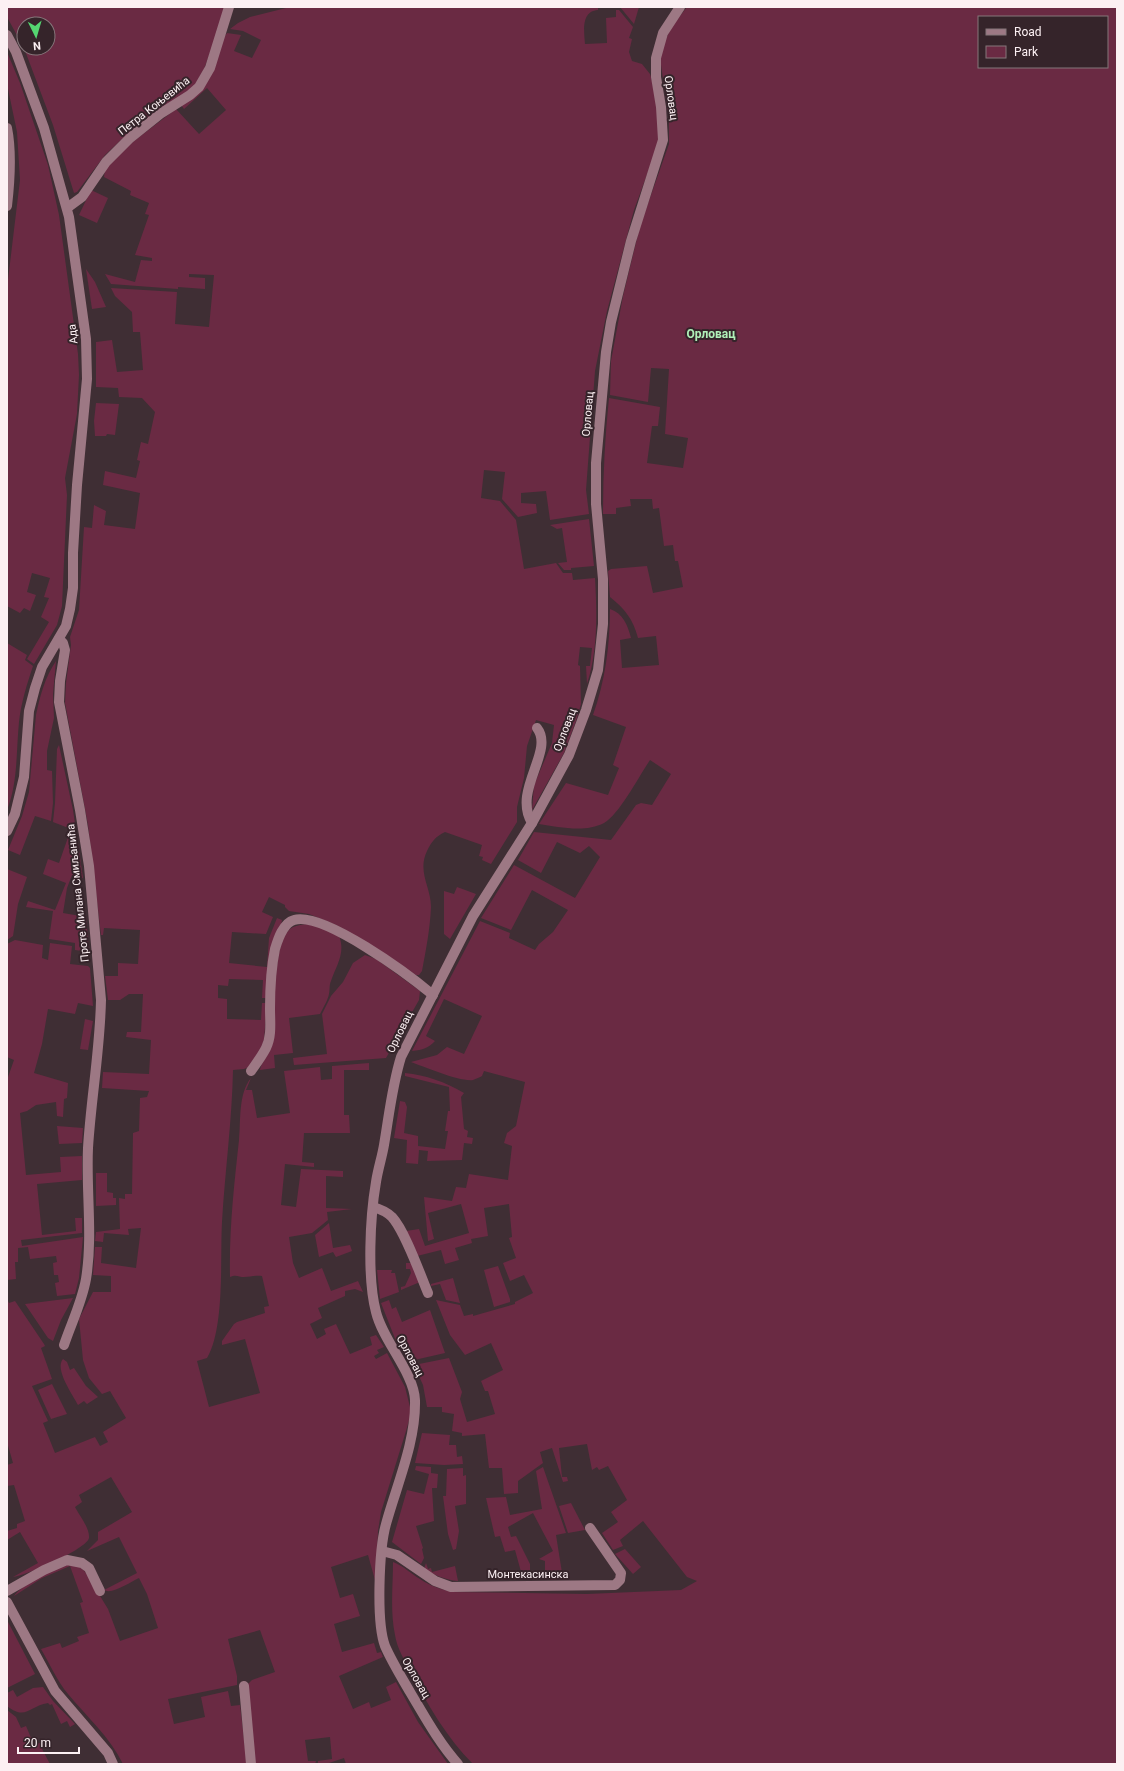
<svg xmlns="http://www.w3.org/2000/svg" width="1124" height="1771" viewBox="0 0 1124 1771" font-family="Roboto,sans-serif">
  <style>
    .green { fill: #6a2a43; fill-rule: evenodd }
    .lines { fill: none; stroke-linecap: round; stroke-linejoin: round }
    .minor { stroke: #9d7884; stroke-width: 10 }
    .labels { text-anchor: middle; dominant-baseline: central; stroke-width: 4; stroke-linejoin: round; paint-order: stroke }
    .street-label { font-size: 11px; fill: #fcf0f3; stroke: #35242a }
    .neighbourhood-label { font-size: 12px; font-weight: bold; fill: #b0f0b8; stroke: #35242a }
  </style>
  <rect width="100%" height="100%" fill="#3f2e34"/>
  <!-- green -->
  <g class="green">
    <path d="M7 7H225L213 45 204 69 195 85 185 95 121 140 105 155 77 192 74 193 53 125 24 48H48V24H24V48L7 17Z"/>
    <path d="M290 7H598V10C581 11 584 31 585 44L607 43 606 18 616 17V10H619L633 27 629 38 632 39 629 52 632 61 642 64 650 74 652 81 657 107 659 142 634 210 607 311 595 371 586 490 589 514 550 520 546 491 521 493V503L536 504 537 513 518 517 502 499 505 472 484 470 481 498 500 501 516 520 524 569 556 563 563 573H572L573 580 595 578C597 614 598 650 587 684L586 666H590L592 648 580 647 578 665 580 666 581 704 576 721 564 753 532 810 534 785 552 743 554 725 536 720 527 746 524 778 517 807V822L491 864 482 860 483 857 479 856 482 845 445 832C435 837 432 841 427 851 417 872 431 887 431 907 430 929 426 950 422 971L419 975H416L336 925 309 914 289 911 285 907V905L269 897 262 912 273 917 266 934 232 932 229 963 267 967 269 938 277 918 282 920 267 998H262L263 980 229 979 228 986 218 985V998L227 999V1019L261 1020 262 1003H267L264 1040 261 1049 251 1066 244 1069 233 1070C232 1121 225 1171 222 1222 220 1258 225 1328 207 1358L197 1361 209 1407 260 1393 245 1339 222 1345V1341L234 1324 237 1322 265 1313 264 1307 269 1306 262 1276C255 1275 251 1277 244 1277 239 1277 236 1274 230 1277 229 1230 234 1186 239 1140 241 1121 238 1094 251 1078L246 1090H252L257 1118 290 1113 284 1071 320 1067 321 1080 332 1079V1066L369 1063V1070H344V1115H349L350 1133H304L302 1162 314 1163V1167L285 1164 281 1205 296 1207 301 1169 343 1171V1177L326 1176V1208L352 1209 327 1212 328 1220 312 1233 289 1237 293 1263 299 1278 322 1268 331 1291 358 1281 363 1292 355 1289 345 1291V1296L318 1308 322 1318 310 1324 317 1339 326 1334 324 1329 336 1324 350 1354 372 1345 370 1337 376 1335 384 1347 377 1350 379 1353 374 1356 376 1359 387 1353 405 1387 410 1407V1417L406 1431 381 1512 378 1531 376 1579 375 1580 368 1555 331 1567 340 1598 353 1594 360 1616 334 1624 342 1652 374 1643 377 1653 381 1652 383 1657 339 1676 353 1709 369 1702 371 1708 391 1700 386 1687 396 1682 418 1722 448 1764H346L344 1758 329 1763V1764H318V1761L332 1759 330 1737 305 1740 308 1761H316L315 1764H254L248 1684 252 1680 275 1672 260 1630 228 1639 237 1676V1685L168 1699 174 1724 205 1717 201 1697 228 1691 231 1706 240 1705 247 1764H123C110 1737 87 1717 68 1694 57 1681 50 1664 41 1649L60 1643 62 1648 79 1641 77 1637 89 1633 80 1603 83 1602 70 1566 42 1578 14 1596C21 1586 54 1566 67 1564 73 1563 83 1568 86 1573L108 1609 120 1641 158 1628 147 1594 139 1578C130 1582 112 1595 104 1590L137 1573 119 1537 87 1551 98 1540V1532L132 1512 111 1477 79 1495 82 1502 75 1507C79 1515 90 1528 89 1538 87 1549 25 1576 13 1577L38 1563 20 1532 7 1540V1531L17 1528V1524L25 1521 14 1485 7 1486V1465L13 1463 7 1442V1299L9 1303 15 1301 44 1344 45 1346 41 1348 52 1379 32 1386 48 1421 43 1423 55 1453 95 1437 100 1446 108 1442 103 1432 126 1418 110 1391 102 1394 89 1378 83 1360 79 1319 93 1292H111V1276L93 1275 95 1247H102L101 1263 136 1268 141 1228 128 1229 129 1235 104 1233 103 1242 95 1241 96 1232 120 1229 119 1198 125 1199V1194H132L133 1133 139 1131 140 1098 147 1097 149 1091 102 1088 103 1072 149 1074 151 1040 126 1037 127 1032H141L143 994H129L120 1000H108L105 976H118V963L138 964 140 930 104 928 103 935H101L88 825 65 703 66 683 71 645 70 637 79 610 84 527 92 528 94 505 106 511 104 525 135 529 140 493 103 485 105 471 136 478 140 461 137 460 141 442 148 444 155 412 142 398 119 397 118 388 96 387V342L112 340 117 372 143 370 140 332H133L132 312 115 296 111 288 177 292 175 324 209 327 214 275 189 274V277L205 278V289L178 287V289L111 284 105 274 135 282 141 260 152 261V258L135 255 149 215 145 214 149 203 130 195 131 191 104 177 105 169 130 144 176 109 199 134 226 110 207 88 184 109 181 105 190 100 222 40 227 33 241 35 234 51 252 58 261 40 243 31 230 29 238 23 250 17Z"/>
    <path d="M620 7H639L634 24Z"/>
    <path d="M687 7H1117V1764H473C447 1738 427 1704 410 1671 404 1659 397 1648 395 1635 390 1611 393 1586 393 1562 404 1566 411 1574 420 1579 430 1586 441 1589 452 1592L587 1594 681 1590 697 1581 687 1577 643 1521 620 1540 623 1546 613 1550 602 1533 618 1522 611 1512 627 1500 608 1466 599 1470 597 1467 592 1470 587 1444 559 1448 562 1477H567L568 1481 563 1482 552 1448 540 1452 543 1463 518 1481V1493L504 1494 502 1468H489L485 1434 462 1436V1433L452 1431 454 1414 442 1412V1407H427L423 1385 414 1365 449 1358 462 1392 460 1399 467 1422 495 1414 488 1391H485L481 1381 503 1370 491 1343 465 1355 450 1335 436 1300 460 1305 464 1316 473 1314V1316L515 1304V1302L533 1293 524 1275 510 1281 503 1263 516 1258 509 1238 512 1237 509 1204 484 1208 488 1236 471 1239 472 1243 455 1248 459 1260 445 1264 441 1250 417 1256 406 1231 419 1229 425 1246 469 1233 461 1204 428 1213 434 1239 428 1241 424 1197 452 1201 456 1187 466 1188 469 1174 508 1180 512 1146 504 1143 507 1133 516 1126 525 1082 484 1071 482 1076C480 1077 476 1079 473 1080 460 1082 425 1067 411 1062L437 1055 447 1047 464 1054 482 1016 444 999 426 1036 435 1041C428 1048 423 1050 412 1051L480 921 510 933 509 938 535 950 539 944 553 932 568 910 532 890 511 930 481 918 514 865 575 898 600 857 589 846 580 853 557 842 541 873 518 860 534 832 611 840 636 805 641 803 652 805 671 774 650 760C639 776 619 815 604 823 585 833 559 827 539 824L566 783 608 795 619 768 613 765 626 727 593 715C605 682 610 645 610 609 623 613 628 626 631 638L620 640 622 668 659 665 656 636 638 638C633 619 625 609 610 597L608 571 611 569 647 566 653 593 683 587 678 561H675L673 545 664 546 659 508 653 509 652 499H630L631 506 616 508V514H603C603 475 605 436 609 398L660 407 658 426H652L647 463 683 468 688 438 665 434 669 369 651 368 648 402 610 395 611 361 623 296 640 226 669 144V120L660 58 664 43 672 26ZM979 17H1107V67H979Z"/>
    <path d="M7 52 20 83 48 165 59 215 78 354 79 375 77 414 65 478 67 495 62 606 57 625 34 664 27 659 49 622 41 617 49 598 44 597 50 578 32 573 27 592 36 595 30 611 24 608 20 613 7 606V288L20 180 17 132 7 84Z"/>
    <path d="M91 190 108 198 97 223 79 215Z"/>
    <path d="M86 269 95 282 106 307 92 309Z"/>
    <path d="M96 403 119 404 115 435 107 434 106 436H95L94 421Z"/>
    <path d="M589 519 594 566 571 568V570H564L558 563 567 562 562 528 557 529 550 525Z"/>
    <path d="M7 643 27 655 25 660 33 666C27 684 21 703 19 722 16 752 18 783 7 810Z"/>
    <path d="M56 661 53 694 54 718 47 751V770L52 771 53 803 51 821 35 816 20 855 8 850 22 816 29 792 36 715C40 696 45 677 56 661Z"/>
    <path d="M59 745 73 810 83 878 72 875 67 888 63 913 86 917 89 952 75 950V943L49 939 53 911 26 907 28 901 55 910 66 883 43 874 48 859 59 863 71 829 53 822 55 803 57 749Z"/>
    <path d="M7 869 27 877 18 904 13 936 7 940Z"/>
    <path d="M457 887 476 894 450 939 444 934V891L454 894Z"/>
    <path d="M308 924 317 926 339 936C346 953 336 966 331 981 329 985 330 990 329 994 328 1000 323 1008 320 1014L289 1018 293 1053 274 1055 275 1068 260 1070C261 1062 269 1056 270 1048 274 1024 273 945 288 931 293 925 301 925 308 924Z"/>
    <path d="M15 940 43 945 42 958 48 960 50 943 72 946 70 964 88 966 90 968 93 1006 78 1003 75 1014 48 1009 42 1044 34 1073 68 1083 67 1098 64 1099 63 1117 57 1116 56 1102 36 1105 27 1111 20 1113 26 1175 61 1172 60 1157 82 1156V1180L37 1184 42 1235 76 1231 75 1218H82V1233L21 1240 22 1246 83 1237 79 1278 75 1294 57 1296 55 1283 59 1282 58 1275H54L53 1263 57 1262 56 1256 30 1259 28 1247 18 1248V1262H15L16 1279 7 1280V1080L14 1060 7 1057V944Z"/>
    <path d="M365 955 376 959 420 991 419 1000 386 1058 294 1065 293 1058 327 1054 322 1014 331 996 343 982 353 963Z"/>
    <path d="M85 1019 93 1021 88 1050 80 1049Z"/>
    <path d="M405 1073C426 1075 445 1082 464 1093L461 1097 464 1129 468 1131 467 1137 473 1138 472 1144 464 1143 462 1160 427 1161 428 1151 419 1150 418 1164 406 1163 407 1140 394 1138 400 1101 405 1102 407 1107 404 1133 418 1136V1146L445 1149 448 1131H445L448 1111H450L449 1087 405 1076Z"/>
    <path d="M57 1126 83 1128 82 1143 59 1144Z"/>
    <path d="M96 1173H107V1192L113 1193V1198H116V1205L96 1206Z"/>
    <path d="M329 1223 333 1248 350 1245 352 1251 336 1257 333 1252 319 1257 315 1235Z"/>
    <path d="M406 1263H411L420 1282 401 1290V1287L405 1286 411 1273 410 1269H406Z"/>
    <path d="M498 1266 510 1299V1302L494 1307 484 1270Z"/>
    <path d="M377 1270H392L391 1273H395L399 1292 380 1299Z"/>
    <path d="M453 1278 460 1303 446 1300 440 1284 431 1286V1284Z"/>
    <path d="M73 1298 61 1320 53 1341 48 1338 25 1304Z"/>
    <path d="M389 1300 392 1309 396 1307 402 1322 430 1310 445 1353 410 1361 396 1341 381 1303Z"/>
    <path d="M63 1359 67 1362 70 1370 74 1368 86 1386 98 1397 87 1404 84 1401 78 1405C73 1395 54 1369 63 1359Z"/>
    <path d="M52 1384 67 1414 51 1419 38 1390Z"/>
    <path d="M422 1433 450 1435 449 1445H456L457 1457 462 1456 463 1464 444 1465 415 1463Z"/>
    <path d="M416 1466 431 1467V1473L438 1474 437 1488H432L434 1521 416 1526 423 1548 422 1549 424 1558 421 1564 392 1542 407 1490 424 1494 429 1474 415 1470Z"/>
    <path d="M543 1467 566 1533 556 1535 563 1579 545 1580V1561L539 1559 553 1551 533 1513 508 1527 511 1537 516 1536 530 1564V1579H523L515 1550 505 1552 500 1536 495 1537 486 1498 506 1497 510 1515 542 1509 536 1471Z"/>
    <path d="M463 1468V1476L466 1475V1504L455 1506 459 1531 456 1549 453 1550 448 1534 443 1496H446L447 1469Z"/>
    <path d="M571 1503 585 1530 568 1533 559 1506Z"/>
    <path d="M625 1549 641 1567 633 1574 615 1554Z"/>
    <path d="M426 1563 428 1569 431 1568 432 1572 455 1566 458 1581C445 1580 435 1575 424 1569Z"/>
    <path d="M7 1620 35 1674 7 1688Z"/>
    <path d="M43 1687 53 1701 75 1724 70 1727 67 1721 61 1724 52 1704 50 1705 48 1703C29 1706 26 1721 7 1706V1693L13 1690 17 1697 33 1688Z"/>
    <path d="M7 1710 16 1717 21 1728 26 1726 34 1745 42 1742 44 1746 42 1749 50 1764H7Z"/>
  </g>
  <g class="lines">
    <!-- minor -->
    <g class="minor">
      <path d="M7 35 16 52 44 128 69 217 86 339 87 379 77 485 73 553V588L70 609 66 626 42 667 35 688 29 711 24 777 15 814 7 831"/>
      <path d="M7 128C12 153 10 180 7 206"/>
      <path d="M67 208 82 197 106 162 130 138 160 114 190 95 199 87 210 68 229 7"/>
      <path d="M59 639 63 643 65 650 60 681 59 702 80 810 89 866 101 1000C100 1050 91 1099 88 1148 86 1192 93 1236 86 1279 82 1302 71 1324 64 1345"/>
      <path d="M532 823C512 790 555 751 537 728"/>
      <path d="M251 1071C256 1064 262 1056 266 1048 272 1036 270 1022 270 1009 270 990 271 968 275 949 278 939 283 923 294 920 323 911 409 975 433 995"/>
      <path d="M373 1207C380 1209 387 1212 392 1217 405 1231 420 1274 428 1293"/>
      <path d="M382 1551 397 1555 435 1581 451 1587 615 1585 620 1580 621 1573 590 1528"/>
      <path d="M7 1591 44 1570 67 1560 82 1563 89 1568 100 1591"/>
      <path d="M7 1602 55 1691 108 1753 113 1764"/>
      <path d="M244 1686 251 1764"/>
      <path d="M458 1764C439 1743 425 1717 410 1692 402 1678 392 1662 385 1646 376 1622 379 1549 386 1524 397 1484 416 1442 415 1400 414 1373 383 1341 376 1312 367 1278 370 1217 376 1182 378 1169 382 1157 384 1145 389 1116 392 1086 401 1057L473 916 532 823 569 755 586 710 598 670 603 624V579L596 504V463L606 352 611 322 631 241 663 140 661 107 656 77V58L663 33 680 7"/>
    </g>
  </g>
  <g class="labels">
    <!-- street labels -->
    <g class="street-label">
      <text transform="translate(671 98) rotate(82)">Орловац</text>
      <text transform="translate(154 106) rotate(-38)">Петра Коњевића</text>
      <text transform="translate(73 334) rotate(-96)">Ада</text>
      <text transform="translate(588 414) rotate(-85)">Орловац</text>
      <text transform="translate(565 730) rotate(-69)">Орловац</text>
      <text transform="translate(78 893) rotate(-96)">Проте Милана Смиљанића</text>
      <text transform="translate(400 1032) rotate(-64)">Орловац</text>
      <text transform="translate(410 1356) rotate(62)">Орловац</text>
      <text x="528" y="1574">Монтекасинска</text>
      <text transform="translate(416 1678) rotate(60)">Орловац</text>
    </g>
    <!-- neighbourhood labels -->
    <g class="neighbourhood-label">
      <text x="711" y="334">Орловац</text>
    </g>
  </g>
  <!-- border -->
  <rect width="1124" height="1771" fill="none" stroke="#fcf0f3" stroke-width="16"/>
  <!-- legend -->
  <rect x="978" y="16" width="130" height="52" fill="#35242a" stroke="#85767a"/>
  <rect x="986" y="29" width="20" height="6" fill="#9d7884" stroke="#85767a"/>
  <text x="1014" y="36" font-size="12" fill="#fcf0f3">Road</text>
  <rect x="986" y="46" width="20" height="12" fill="#6a2a43" stroke="#85767a"/>
  <text x="1014" y="56" font-size="12" fill="#fcf0f3">Park</text>
  <!-- north arrow -->
  <g transform="translate(36 36) rotate(175)"><circle r="19" fill="#35242a" stroke="#85767a"/>
  <path d="M0-3L7 15L0 10L-7 15Z" fill="#55d671"/>
  <text y="-6" font-size="11" font-weight="bold" text-anchor="middle" fill="#fcf0f3">N</text>
  </g>
  <!-- scale -->
  <path d="M18 1747v6h61v-6" fill="none" stroke="#fcf0f3" stroke-width="2"/>
  <text x="24" y="1747" font-size="12" fill="#fcf0f3" stroke="#35242a" stroke-width="3" paint-order="stroke">20 m</text>
</svg>
